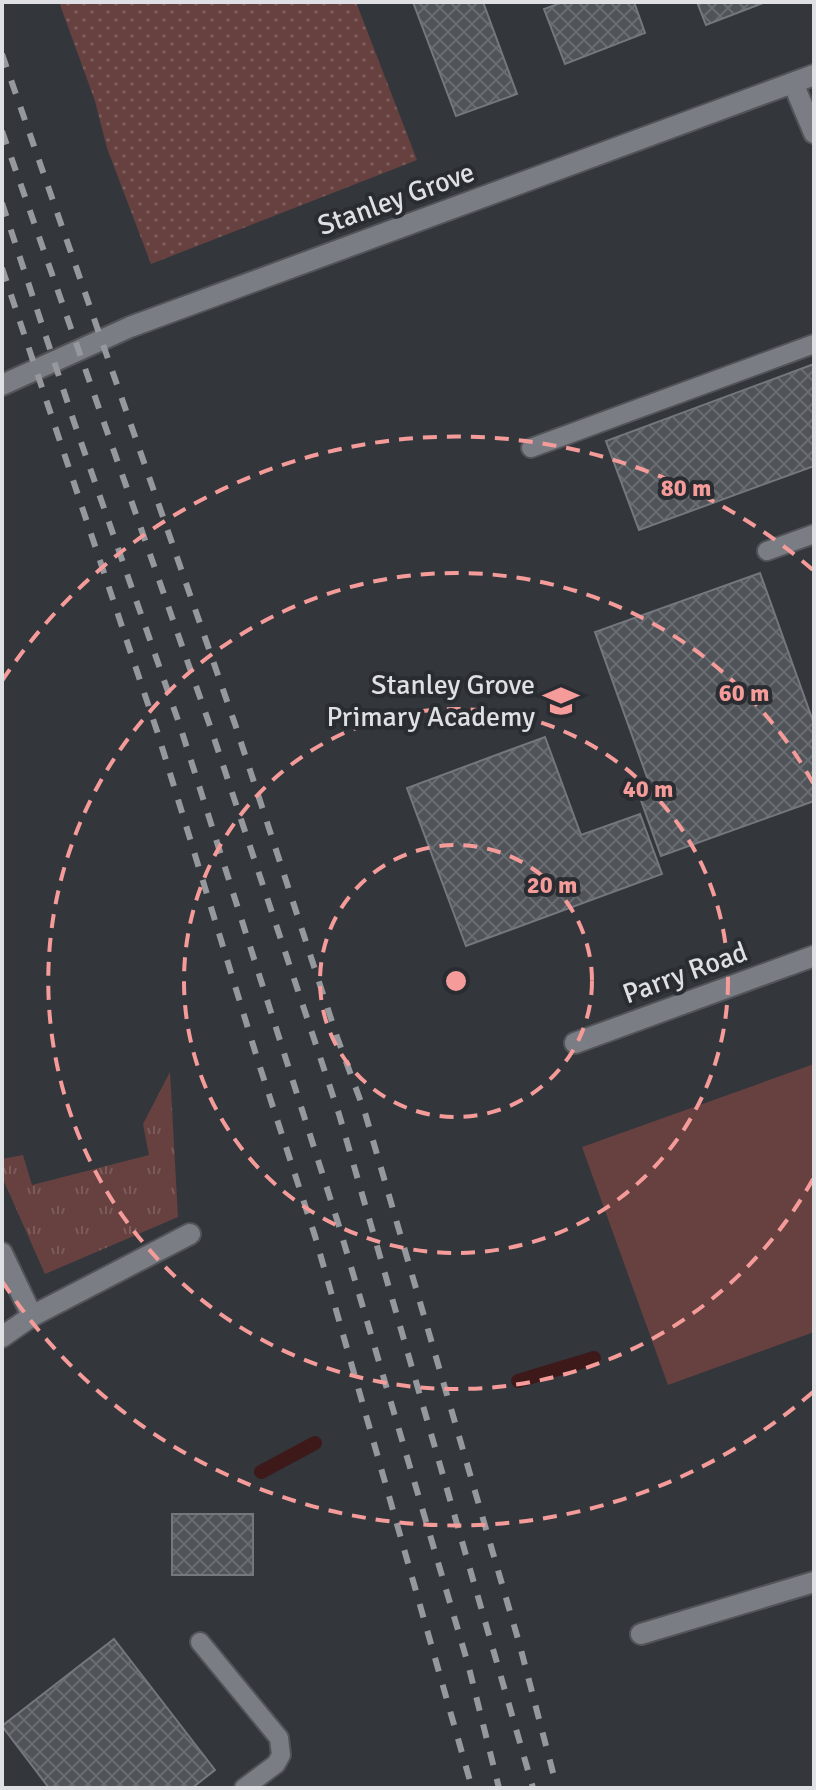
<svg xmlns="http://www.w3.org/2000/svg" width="816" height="1790" viewBox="0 0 816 1790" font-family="Signika,sans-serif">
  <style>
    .grass { fill: url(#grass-tufts) }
    .park { fill: url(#park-dots) }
    .pitch { fill: #674040 }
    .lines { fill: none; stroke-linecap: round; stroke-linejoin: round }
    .stream { stroke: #3d191a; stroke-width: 14 }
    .building { fill: url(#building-cross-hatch); stroke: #74787e; stroke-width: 2 }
    .service-casing { stroke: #525459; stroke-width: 22 }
    .minor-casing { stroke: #525459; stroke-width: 24 }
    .tertiary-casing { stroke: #525459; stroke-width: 24 }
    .service { stroke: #7a7e84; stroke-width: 18 }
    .minor { stroke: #7a7e84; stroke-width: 20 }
    .tertiary { stroke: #7a7e84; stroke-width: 20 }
    .rail { stroke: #95989c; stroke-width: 6; stroke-dasharray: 14 14; stroke-linecap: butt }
    .ring { fill: none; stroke: #f59b9a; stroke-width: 4; stroke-dasharray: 14 10 }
    .labels { text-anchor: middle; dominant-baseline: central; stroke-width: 8; stroke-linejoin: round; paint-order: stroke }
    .street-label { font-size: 28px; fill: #dee0e3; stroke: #292d32 }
    .poi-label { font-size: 28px; fill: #dee0e3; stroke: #292d32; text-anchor: end }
    .centre { fill: #f59b9a; stroke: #292d32; stroke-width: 4 }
    .ring-label { font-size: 24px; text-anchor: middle; font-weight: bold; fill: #f59b9a; stroke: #292d32; stroke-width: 8; stroke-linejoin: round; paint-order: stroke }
  </style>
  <defs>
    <pattern id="grass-tufts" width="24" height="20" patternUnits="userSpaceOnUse" patternTransform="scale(2)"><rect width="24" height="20" fill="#674040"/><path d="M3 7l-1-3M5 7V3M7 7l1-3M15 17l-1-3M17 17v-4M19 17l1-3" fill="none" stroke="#7c5b5b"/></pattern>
    <pattern id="park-dots" width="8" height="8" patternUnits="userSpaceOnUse" patternTransform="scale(2)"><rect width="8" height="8" fill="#674040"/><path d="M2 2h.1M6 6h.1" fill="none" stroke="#7c5b5b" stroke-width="1.8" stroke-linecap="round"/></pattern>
    <pattern id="building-cross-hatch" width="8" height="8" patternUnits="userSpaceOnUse" patternTransform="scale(2)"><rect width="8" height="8" fill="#505459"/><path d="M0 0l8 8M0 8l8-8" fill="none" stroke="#696c71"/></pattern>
  </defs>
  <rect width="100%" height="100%" fill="#33373c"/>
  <!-- grass -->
  <path class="grass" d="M170 1072 178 1217 45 1274 2 1177V1159L23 1155 32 1185 149 1155 143 1124Z"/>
  <!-- park -->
  <path class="park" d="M59 2H356L417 160 151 264 107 148 95 101Z"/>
  <!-- pitch -->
  <path class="pitch" d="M814 1064V1332L668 1385 582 1147Z"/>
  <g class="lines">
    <!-- stream -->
    <g class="stream">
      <path d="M518 1381 594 1358"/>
      <path d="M261 1472 315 1443"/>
    </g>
  </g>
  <!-- building -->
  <g class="building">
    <path d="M413 2H483L517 94 456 116Z"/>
    <path d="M563 2H634L645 33 565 64 544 9Z"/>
    <path d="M697 2H763V3L706 25Z"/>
    <path d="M814 364V466L639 530 606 441Z"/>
    <path d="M760 573 814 724V801L661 856 639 795 652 791 595 632Z"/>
    <path d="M545 737 581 835 640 814 662 874 466 946 407 788Z"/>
    <rect x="172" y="1514" width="81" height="61"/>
    <path d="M114 1639 215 1770 192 1788H49L2 1726Z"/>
  </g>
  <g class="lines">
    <!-- service casing -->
    <g class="service-casing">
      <g id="service">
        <path d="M531 448 814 344"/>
        <path d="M767 551 814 534"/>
        <path d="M200 1642 279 1738 281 1755 276 1764 244 1788"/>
      </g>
    </g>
    <!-- minor casing -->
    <g class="minor-casing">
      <g id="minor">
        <path d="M793 83 814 133"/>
        <path d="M575 1043 814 956"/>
        <path d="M2 1253 32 1316"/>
        <path d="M2 1337 32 1316 190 1234"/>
        <path d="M641 1634 814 1582"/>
      </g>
    </g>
    <!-- tertiary casing -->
    <g class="tertiary-casing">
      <path id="tertiary" d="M2 385 130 327 814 75"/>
    </g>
    <!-- service -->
    <use href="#service" class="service"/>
    <!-- minor -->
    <use href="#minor" class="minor"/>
    <!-- tertiary -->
    <use href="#tertiary" class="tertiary"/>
    <!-- rail -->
    <g class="rail">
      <path d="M2 54 235 724 337 1037 365 1113 520 1646 557 1788"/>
      <path d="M2 131 209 723 339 1114 533 1788"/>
      <path d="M2 203 74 422 180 726 339 1226 468 1664 499 1788"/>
      <path d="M2 268 158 734 258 1061 315 1236 472 1788"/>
    </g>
  </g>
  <!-- distance rings -->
  <g class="ring">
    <circle cx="456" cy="981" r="136"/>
    <circle cx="456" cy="981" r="272"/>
    <path d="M813 1179A408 408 0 1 1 813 783"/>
    <path d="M813 1392A544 544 0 0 1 2 1281M2 681A544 544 0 0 1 813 570"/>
  </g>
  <!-- icons -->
  <defs>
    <g id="school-bare" transform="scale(2.76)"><path d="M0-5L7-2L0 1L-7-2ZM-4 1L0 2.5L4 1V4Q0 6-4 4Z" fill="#f59b9a" stroke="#292d32" stroke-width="2.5" paint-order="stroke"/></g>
  </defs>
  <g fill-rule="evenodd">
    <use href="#school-bare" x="561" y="701"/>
  </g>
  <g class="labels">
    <!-- street labels -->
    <g class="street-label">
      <text transform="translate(396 199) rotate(-20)">Stanley Grove</text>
      <text transform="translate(685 973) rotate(-20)">Parry Road</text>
    </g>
    <!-- poi labels -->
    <g class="poi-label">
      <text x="535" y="685">Stanley Grove<tspan x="535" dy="32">Primary Academy</tspan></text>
    </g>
  </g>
  <circle cx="456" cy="981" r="12" class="centre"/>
  <g class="ring-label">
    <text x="686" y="496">80 m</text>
    <text x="744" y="701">60 m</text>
    <text x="648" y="797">40 m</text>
    <text x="552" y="893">20 m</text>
  </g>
  <!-- border -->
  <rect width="816" height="1790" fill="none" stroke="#dee0e3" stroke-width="8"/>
</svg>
